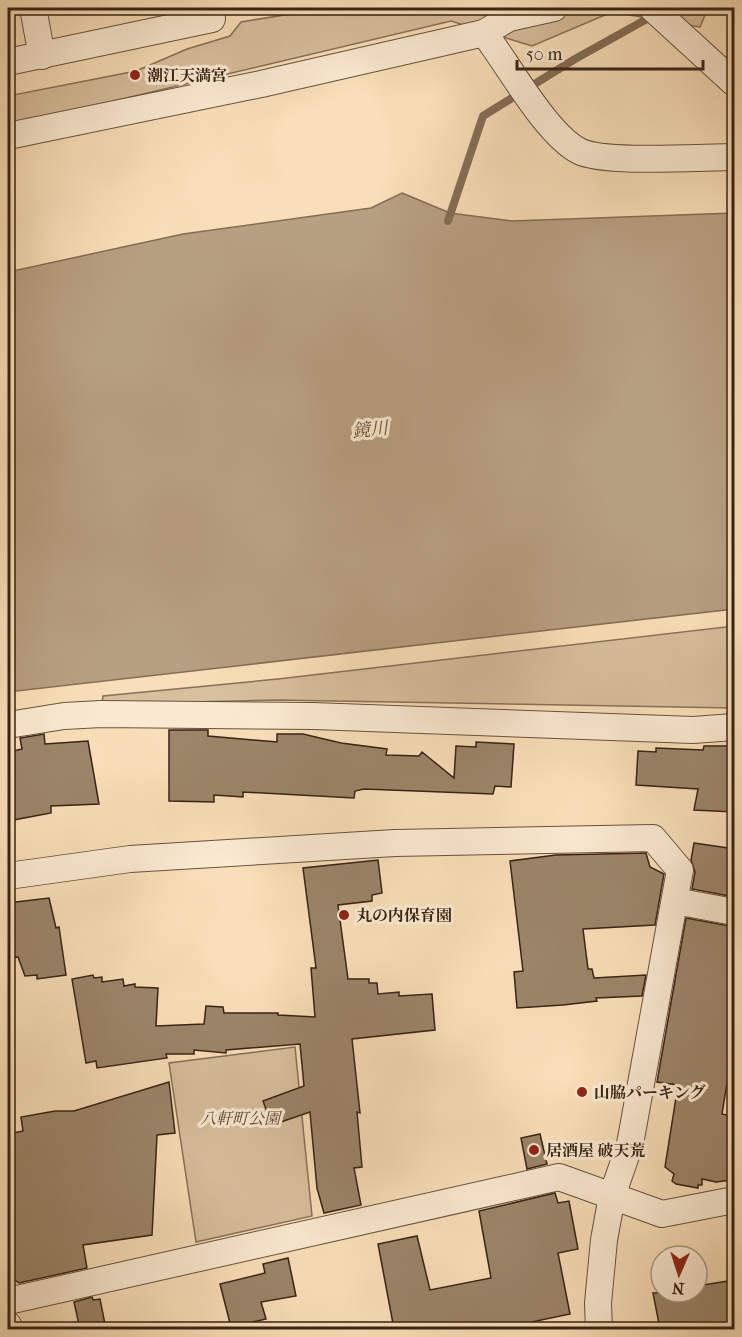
<svg xmlns="http://www.w3.org/2000/svg" width="742" height="1337" viewBox="0 0 742 1337" font-family="'IM FELL French Canon','Noto Serif JP',serif">
  <style>
    .green { fill: #d8bf9d; stroke: #887158; stroke-width: 1.5 }
    .water { fill: #b79f81; stroke: #846d55; stroke-width: 1.5 }
    .lines { fill: none; stroke-linecap: round; stroke-linejoin: round }
    .stream { stroke: #846d55; stroke-width: 8 }
    .building { fill: #9c856a; stroke: #372314; stroke-width: 1.5 }
    .minor-casing { stroke: #68523d; stroke-width: 28 }
    .minor { stroke: #fbead2; stroke-width: 26 }
    .poi-dot { fill: #8f2418; stroke: #fbead2; stroke-width: 2 }
    .labels { text-anchor: middle; dominant-baseline: central; stroke-width: 6; stroke-linejoin: round; paint-order: stroke }
    .poi-label { font-size: 16px; font-weight: bold; fill: #372314; stroke: #fbead2; text-anchor: start }
    .park-label { font-size: 16px; font-style: italic; fill: #5f4a36; stroke: #fbead2 }
    .water-label { font-size: 18px; font-style: italic; fill: #644e3a; stroke: #fbead2 }
  </style>
  <rect width="100%" height="100%" fill="#f9dfb9"/>
  <filter id="stains"><feTurbulence type="fractalNoise" baseFrequency=".00333" numOctaves="4"/><feColorMatrix values="0 0 0 0 .2 0 0 0 0 .09 0 0 0 0 .02 0 0 0 .5 -.17"/></filter>
  <radialGradient id="worn" r=".72"><stop offset=".6" stop-color="#630" stop-opacity="0"/><stop offset="1" stop-color="#630" stop-opacity=".3"/></radialGradient>
  <!-- green -->
  <g class="green">
    <path d="M327 8H708L700 27 612 12 532 46 451 21 8 126V96L136 71 187 49 230 36 241 22Z"/>
    <path d="M734 626V708L277 700 102 704 103 696 278 679Z"/>
    <path d="M295 1047 312 1216 196 1242 169 1063Z"/>
  </g>
  <!-- water -->
  <path class="water" d="M402 193 450 213 512 221 734 213V609L8 692V272L183 234 371 208Z"/>
  <g class="lines">
    <!-- stream -->
    <path class="stream" d="M448 221 483 116 575 59 654 15"/>
  </g>
  <!-- building -->
  <g class="building">
    <path d="M169 730H208V736L277 742V734H303L341 743 387 749 386 755 419 756 422 752 454 778 456 746 476 747V742L514 744 511 787 495 786 493 794 364 789 355 791 354 798 243 792V797L214 795V802L169 801Z"/>
    <path d="M44 734 45 744 88 741 99 804 51 806V813L8 821V752L22 749 20 738Z"/>
    <path d="M704 746H735V812L694 810 698 789 636 785 638 751 656 752V748L703 750Z"/>
    <path d="M694 843 735 849V897L692 889 695 872 691 860Z"/>
    <path d="M646 853 650 867 664 874 655 925 583 929 588 969H592L594 978 646 975 642 996 596 998 597 1001 563 1005 517 1008 514 972 523 971 510 861 556 855Z"/>
    <path d="M378 860 382 893 372 895V901L338 905 348 979H369V983H377L378 994 399 992V996L432 994 435 1030 352 1039 360 1113 357 1112 362 1167 354 1168 361 1205 324 1213 317 1188 310 1112 272 1125 263 1101 304 1086 300 1044 226 1050V1053L194 1050V1054H166L167 1058 97 1068 96 1061 86 1063 72 979 93 975 94 978 102 977V982L123 979 124 986 135 984V987L158 988 156 1026 204 1024 206 1006 223 1007 224 1013H278V1015L315 1017 311 968H316L303 868Z"/>
    <path d="M49 898 56 928 59 927 66 975 37 979V975L25 976 18 957 8 958V903Z"/>
    <path d="M686 918 735 927V1034L722 1114 735 1117 730 1161 733 1162 731 1180 716 1182 702 1179V1185H698V1188L676 1184 672 1181 674 1174 665 1167 678 1085 657 1082Z"/>
    <path d="M169 1082 175 1133 157 1135 152 1235 83 1245 87 1268 19 1283 8 1275V1134L23 1131 21 1117 55 1111H74Z"/>
    <path d="M540 1134 547 1164 527 1169 521 1138Z"/>
    <path d="M555 1193 558 1203 569 1201 578 1249 558 1253 570 1314 498 1329H394L378 1244 417 1236 430 1290 491 1278 479 1211Z"/>
    <path d="M288 1258 296 1296 261 1302 266 1319 231 1327 220 1284 265 1273 263 1264Z"/>
    <path d="M735 1280V1329H660L653 1293 697 1292V1286Z"/>
    <path d="M92 1297 93 1300 100 1299 106 1329H80L74 1302Z"/>
  </g>
  <g class="lines">
    <!-- minor casing -->
    <g class="minor-casing">
      <g id="minor">
        <path d="M33 8 42 56"/>
        <path d="M652 8 734 83"/>
        <path d="M484 33 509 18 554 8"/>
        <path d="M8 62 212 19 211 8"/>
        <path d="M8 136 261 84 484 33C508 64 546 134 579 151 604 164 701 157 734 157"/>
        <path d="M8 725 64 716 101 714 313 716 693 730 734 727"/>
        <path d="M8 876 130 859 395 843 653 838 680 870 630 1144 612 1196 604 1240 598 1303 599 1330"/>
        <path d="M675 901 734 912"/>
        <path d="M8 1301 559 1177 662 1214 734 1200"/>
        <path d="M8 1325 10 1330"/>
      </g>
    </g>
    <!-- minor -->
    <use href="#minor" class="minor"/>
  </g>
  <!-- markers -->
  <g class="poi-dot">
    <circle cx="135" cy="75" r="6"/>
    <circle cx="344" cy="915" r="6"/>
    <circle cx="582" cy="1092" r="6"/>
    <circle cx="534" cy="1150" r="6"/>
  </g>
  <g class="labels">
    <!-- poi labels -->
    <g class="poi-label">
      <text x="147" y="75">潮江天満宮</text>
      <text x="356" y="915">丸の内保育園</text>
      <text x="594" y="1092">山脇パーキング</text>
      <text x="546" y="1150">居酒屋 破天荒</text>
    </g>
    <!-- park labels -->
    <g class="park-label">
      <text x="240" y="1118">八軒町公園</text>
    </g>
    <!-- water labels -->
    <g class="water-label">
      <text transform="translate(370 430) rotate(-6)">鏡川</text>
    </g>
  </g>
  <!-- margin -->
  <rect width="742" height="1337" fill="none" stroke="#f9dfb9" stroke-width="30"/>
  <rect x="9" y="9" width="724" height="1319" fill="none" stroke="#372314" stroke-width="3"/>
  <rect x="15" y="15" width="712" height="1307" fill="none" stroke="#372314" stroke-width="1.5"/>
  <!-- north arrow -->
  <g transform="translate(679 1274) rotate(183)"><circle r="28" fill="#fbead2" stroke="#ad9a86" stroke-width="1.5"/>
  <path d="M0-4.5L10 22L0 15L-10 22Z" fill="#8f2418"/>
  <text y="-9" font-size="16" font-weight="bold" text-anchor="middle" fill="#372314">N</text>
  </g>
  <!-- scale -->
  <path d="M517 60v9h186v-9" fill="none" stroke="#372314" stroke-width="3"/>
  <text x="526" y="60" font-size="18" fill="#372314" stroke="#fbead2" stroke-width="4.5" paint-order="stroke">50 m</text>
  <rect width="100%" height="100%" filter="url(#stains)"/>
  <rect width="100%" height="100%" fill="url(#worn)"/>
</svg>
